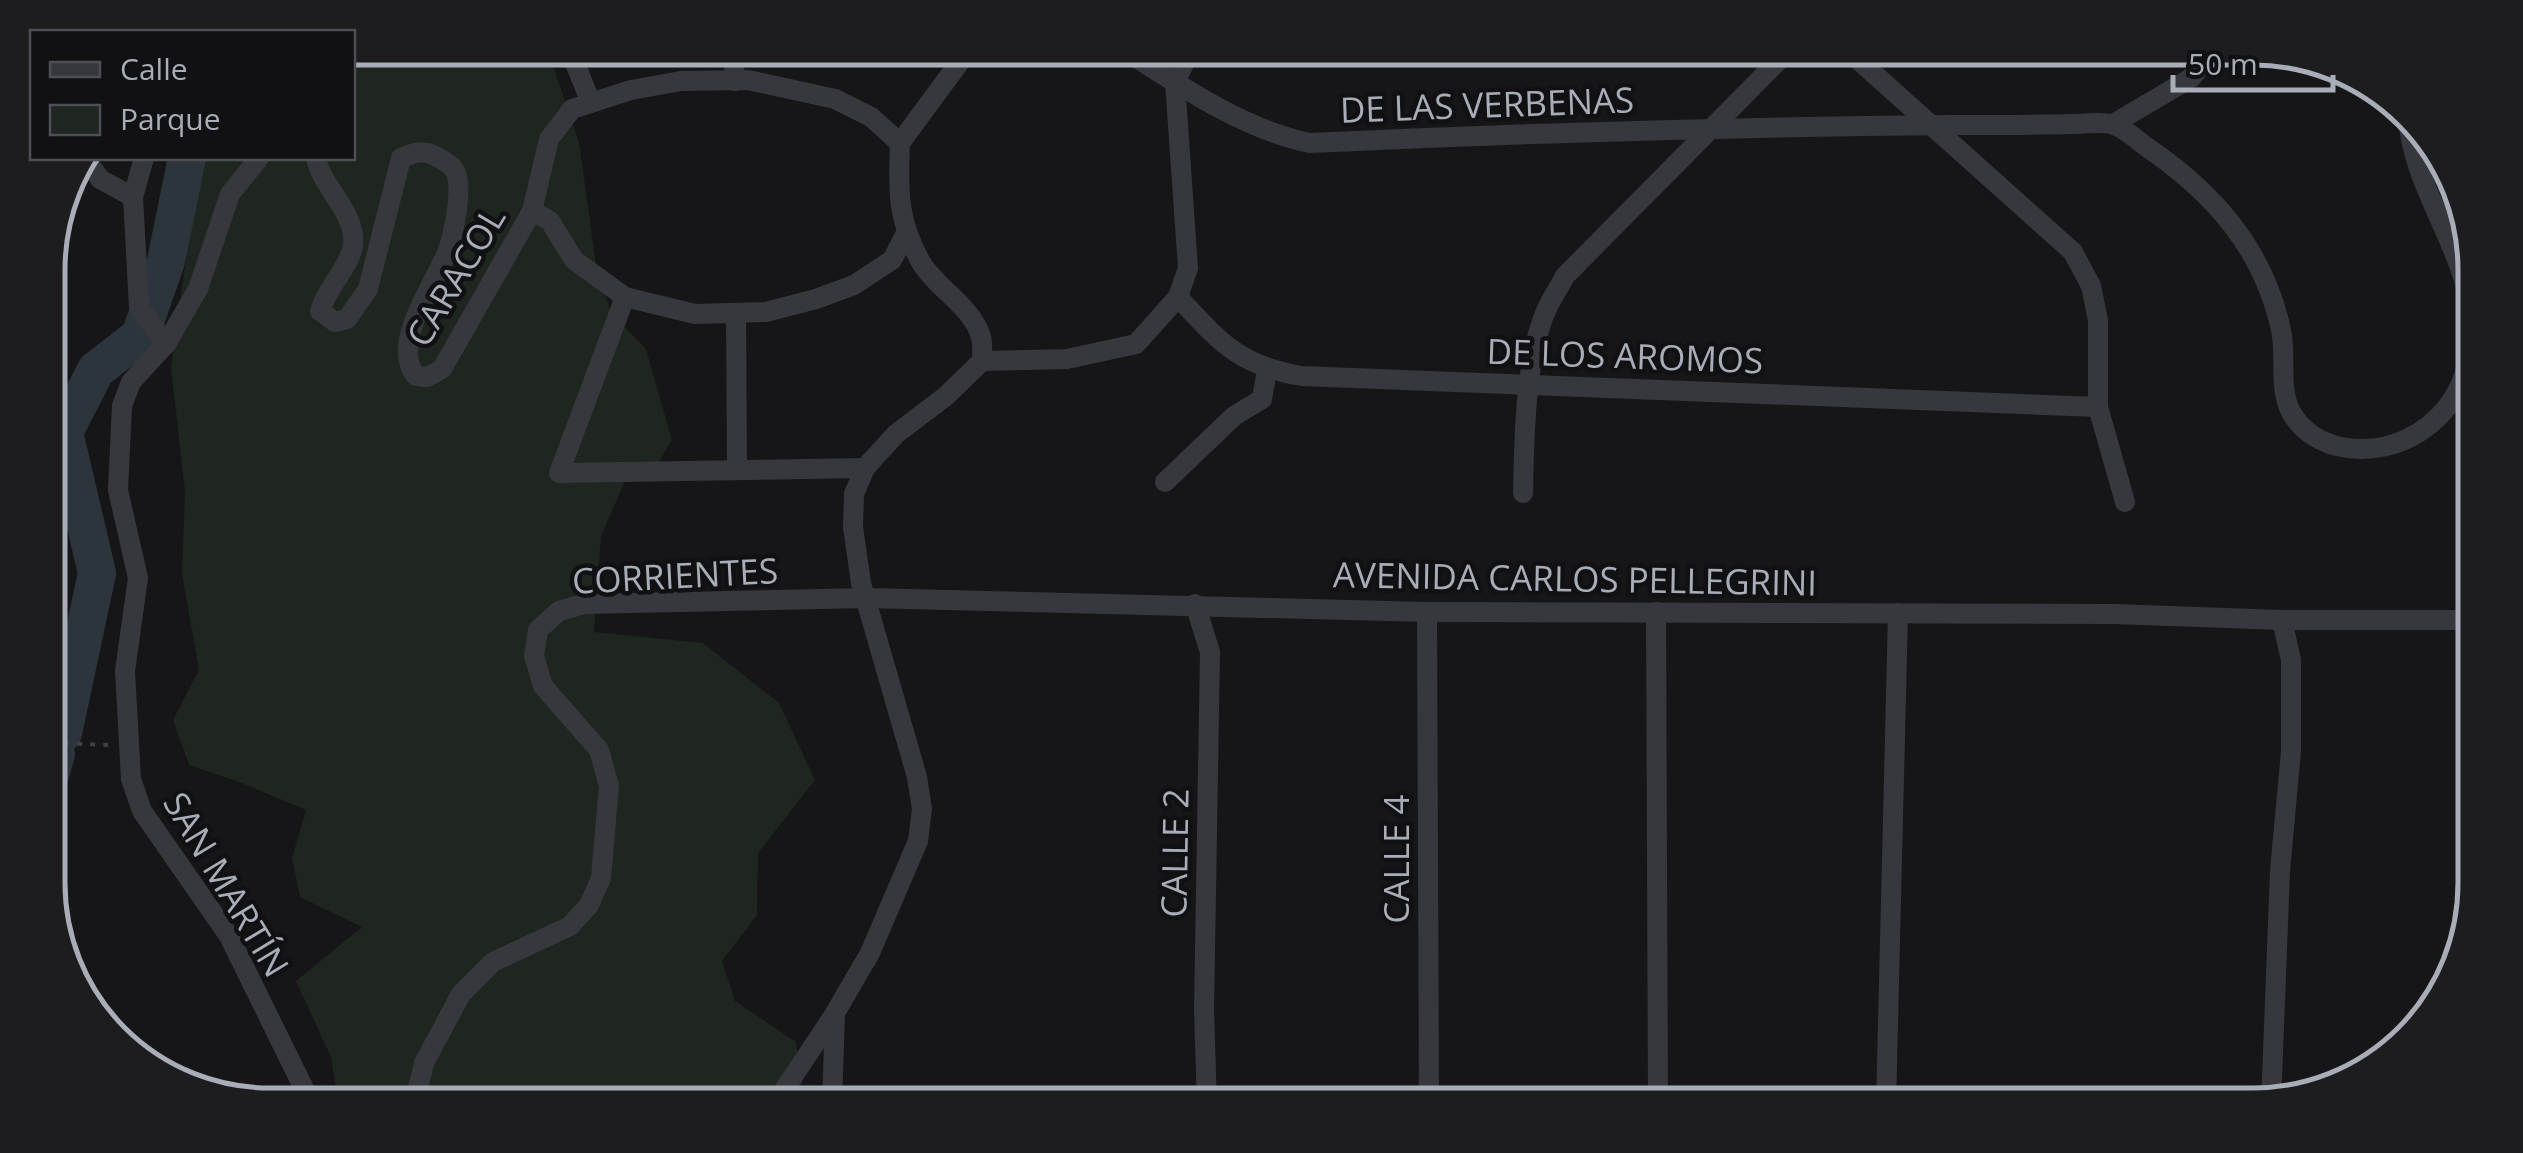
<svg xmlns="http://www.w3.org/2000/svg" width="2523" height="1153" viewBox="0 0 2523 1153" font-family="'Open Sans',sans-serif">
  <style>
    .green { fill: #1e261f }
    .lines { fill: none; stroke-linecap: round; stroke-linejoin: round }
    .river { stroke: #2c353c; stroke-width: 38 }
    .path { stroke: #3d3f44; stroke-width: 4; stroke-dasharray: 5 8; stroke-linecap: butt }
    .minor { stroke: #37383d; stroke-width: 20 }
    .labels { text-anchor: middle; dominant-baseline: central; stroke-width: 9; stroke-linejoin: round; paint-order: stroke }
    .street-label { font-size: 35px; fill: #a8adb8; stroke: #111113 }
    .rim { fill: none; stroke: #a8adb8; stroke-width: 5 }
  </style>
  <rect width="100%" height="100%" fill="#161618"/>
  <!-- green -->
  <path class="green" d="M353 48H547L579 142 596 265 611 313 646 349 672 440 656 466 629 472 601 536 594 632 703 643 779 703 815 780 758 853 757 915 722 961 735 1001 796 1042 805 1105H339L331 1057 296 981 362 927 300 897 292 858 306 810 242 783 189 765 173 720 199 670 182 574 185 492 171 367 200 158H352Z"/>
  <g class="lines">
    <!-- river -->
    <g class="river">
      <path d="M63 733 97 573 64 432 96 370 140 336 166 261 187 158"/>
      <path d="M49 779 56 754"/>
    </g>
    <!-- path -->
    <path class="path" d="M49 758 54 743 109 745"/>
    <!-- minor -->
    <g class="minor">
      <path d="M569 48 591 103"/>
      <path d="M733 48 735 81"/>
      <path d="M1121 48C1179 85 1242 129 1310 143 1523 133 1736 127 1949 125 1990 125 2032 125 2073 124 2085 124 2103 121 2114 125 2126 129 2138 141 2148 148 2214 193 2264 250 2281 330 2287 356 2278 387 2291 412 2314 453 2370 457 2409 438 2475 404 2483 329 2459 265 2441 215 2412 172 2408 117"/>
      <path d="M1845 48 2073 252 2091 286 2098 320V407L2125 502"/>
      <path d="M2113 124 2191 78 2216 48"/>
      <path d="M900 143 970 48"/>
      <path d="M85 158 100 179 133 197"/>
      <path d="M144 158 133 197 139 307 166 344"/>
      <path d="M259 158 230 194 198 289 166 344 131 382 122 406 118 490 138 578 125 671 131 779 142 811 229 936 312 1105"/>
      <path d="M316 158C322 188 357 213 353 246 350 266 326 289 320 311L335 322 347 319 368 289 401 158C415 152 424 149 437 157 443 160 452 165 455 171 464 188 453 238 446 255 433 286 390 345 416 376L427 377 442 369 532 211 549 139 572 109 631 90 681 81 748 80 835 99 871 117 900 143C898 190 897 221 922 264 938 289 973 308 981 337 983 344 982 354 982 361"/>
      <path d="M532 211 550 221 574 260 625 297 695 314 766 312 816 299 854 285 892 260 906 233"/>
      <path d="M57 223 85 158"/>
      <path d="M625 297 559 473 865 468"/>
      <path d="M1178 297C1220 342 1238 365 1301 376L2098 407"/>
      <path d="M736 313 737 470"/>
      <path d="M982 361 1067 359 1136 344 1178 297 1188 268 1175 82 1192 48"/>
      <path d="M1165 482 1234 416 1262 399 1267 370"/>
      <path d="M1523 493C1524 441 1525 358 1546 311 1551 299 1559 288 1565 276L1791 48"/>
      <path d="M1195 604 1210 652 1204 1010 1207 1105"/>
      <path d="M1427 612 1429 1105"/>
      <path d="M1656 612 1658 1105"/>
      <path d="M2271 1104 2280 871 2291 751V660L2282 620"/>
      <path d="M407 1105 416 1097 424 1063 461 994 493 962 570 926 589 905 601 878 609 786 599 750 543 686 534 656 538 630 559 611 584 604 867 598 1427 612 2114 614 2282 620H2475"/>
      <path d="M774 1105 834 1015"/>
      <path d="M832 1105 835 1013 870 953 918 841 922 809 917 777 861 583 853 527 854 494 865 468 896 434 946 396 982 361"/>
      <path d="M1886 1105 1898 613"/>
    </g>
  </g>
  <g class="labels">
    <!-- street labels -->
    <g class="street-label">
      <text transform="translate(1487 104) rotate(-2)">DE LAS VERBENAS</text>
      <text transform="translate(455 276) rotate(-59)">CARACOL</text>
      <text transform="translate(1625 355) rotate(2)">DE LOS AROMOS</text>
      <text transform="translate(675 575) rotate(-3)">CORRIENTES</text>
      <text transform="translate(1575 578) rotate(1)">AVENIDA CARLOS PELLEGRINI</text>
      <text transform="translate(1174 853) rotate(-89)">CALLE 2</text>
      <text transform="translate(1395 859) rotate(-90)">CALLE 4</text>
      <text transform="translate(227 884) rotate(59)">SAN MARTÍN</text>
    </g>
  </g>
  <!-- crop -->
  <path d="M0 0H2523V1153H0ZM270 65H2253A205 205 0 0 1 2458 270V883A205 205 0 0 1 2253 1088H270A205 205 0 0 1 65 883V270A205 205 0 0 1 270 65Z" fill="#1d1d20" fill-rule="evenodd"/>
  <path class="rim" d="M270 65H2253A205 205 0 0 1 2458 270V883A205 205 0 0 1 2253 1088H270A205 205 0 0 1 65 883V270A205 205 0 0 1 270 65Z"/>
  <!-- legend -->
  <rect x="30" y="30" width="325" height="130" fill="#111113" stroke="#4d4f55" stroke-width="2.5"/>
  <rect x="50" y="62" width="50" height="15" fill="#37383d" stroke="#4d4f55" stroke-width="2.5"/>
  <text x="120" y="80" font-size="30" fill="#a8adb8">Calle</text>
  <rect x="50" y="105" width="50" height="30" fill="#1e261f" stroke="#4d4f55" stroke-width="2.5"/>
  <text x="120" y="130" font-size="30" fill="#a8adb8">Parque</text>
  <!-- scale -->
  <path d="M2173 75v15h160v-15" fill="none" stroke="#a8adb8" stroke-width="5"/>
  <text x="2188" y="75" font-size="30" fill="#a8adb8" stroke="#111113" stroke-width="8" paint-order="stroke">50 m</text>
</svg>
